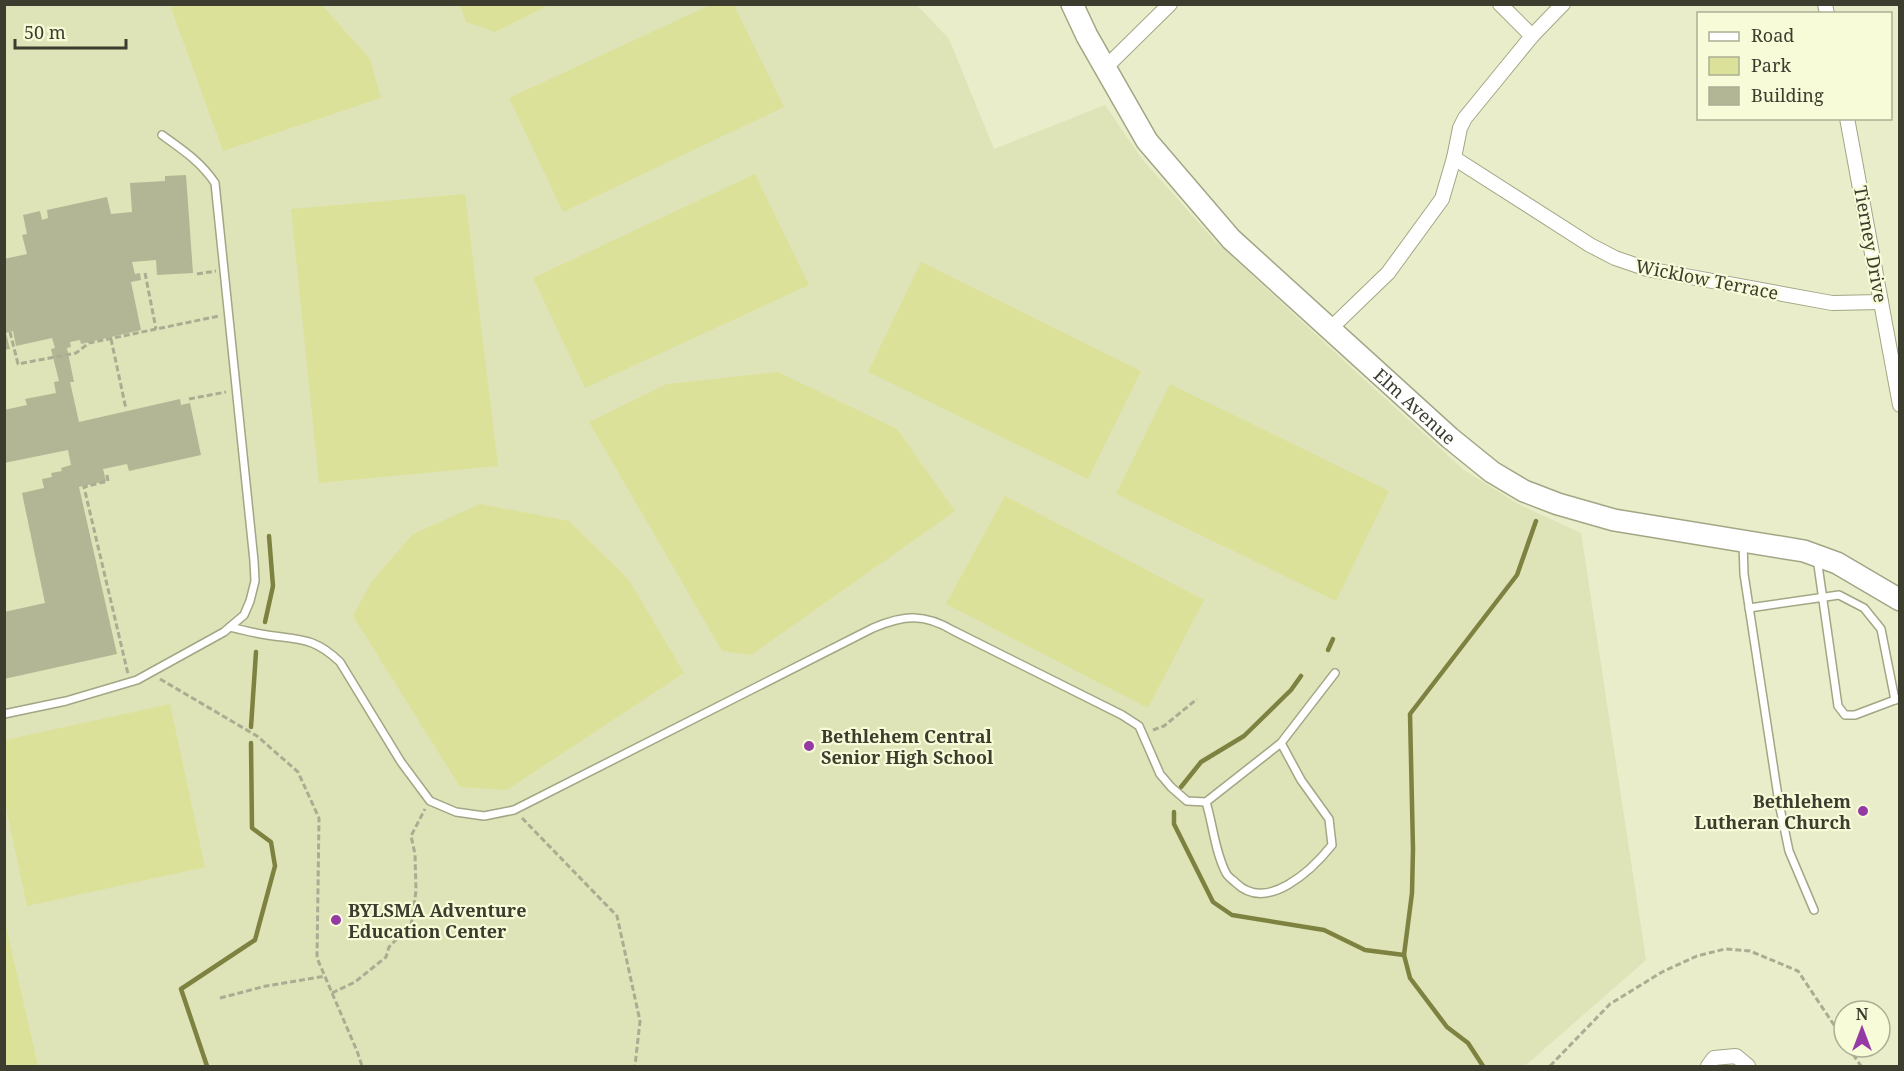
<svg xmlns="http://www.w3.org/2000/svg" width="1904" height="1071" viewBox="0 0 1904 1071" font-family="'Noto Serif',serif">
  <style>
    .built { fill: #dfe3b8 }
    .green { fill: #dce19a }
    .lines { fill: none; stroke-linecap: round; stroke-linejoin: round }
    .stream { stroke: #7e8240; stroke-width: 4.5 }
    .building { fill: #b3b694 }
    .lane-casing { stroke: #a3a684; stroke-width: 10 }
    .street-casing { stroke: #a3a684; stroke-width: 16 }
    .primary-casing { stroke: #a3a684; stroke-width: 24 }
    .path { stroke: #abad92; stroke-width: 3; stroke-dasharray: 6 3; stroke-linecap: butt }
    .lane { stroke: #fff; stroke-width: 7 }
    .street { stroke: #fff; stroke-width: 14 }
    .primary { stroke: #fff; stroke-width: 21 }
    .poi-dot { fill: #953aa5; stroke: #f7fbd7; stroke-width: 2 }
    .labels { text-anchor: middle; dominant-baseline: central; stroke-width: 4.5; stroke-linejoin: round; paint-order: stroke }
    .street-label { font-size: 18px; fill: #3c3d2f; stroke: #f7fbd7 }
    .poi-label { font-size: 18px; font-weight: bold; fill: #3c3d2f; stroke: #f7fbd7; text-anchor: start }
  </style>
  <rect width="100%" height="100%" fill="#eaedca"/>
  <!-- built -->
  <path class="built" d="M5 5H917L949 39 994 149 1105 105 1142 159 1214 240 1369 384 1464 470 1518 504 1581 533 1646 960 1525 1066H5Z"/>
  <!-- green -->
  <g class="green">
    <path d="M179 5H322L370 59 381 98 223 151 171 8Z"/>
    <path d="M460 5V4L549 5 495 32 466 22Z"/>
    <path d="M734 5 784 107 563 212 509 98 710 5Z"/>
    <path d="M755 174 809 285 585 388 533 278Z"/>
    <path d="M465 194 498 466 319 483 291 209Z"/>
    <path d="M921 262 1141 371 1088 479 868 372Z"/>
    <path d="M778 372 897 429 955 511 751 655 722 651 589 422 667 384Z"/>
    <path d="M1170 384 1389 491 1336 601 1116 494Z"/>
    <path d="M1005 496 1204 600 1148 708 946 604Z"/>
    <path d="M480 504 569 521 629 580 684 673 507 790 460 787 353 616 371 582 413 534Z"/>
    <path d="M170 704 205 867 27 906 5 803V740Z"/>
    <path d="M4 922H5L38 1066H5Z"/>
  </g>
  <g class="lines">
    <!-- stream -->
    <g class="stream">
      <path d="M265 622 273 586 269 536"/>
      <path d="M1328 650 1333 639"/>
      <path d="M251 727 256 652"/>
      <path d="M1181 787 1201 762 1244 736 1291 690 1301 676"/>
      <path d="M1174 812V824L1213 902 1232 915 1324 930 1365 950 1404 955"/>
      <path d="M207 1066 181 989 255 940 275 866 271 842 252 828 251 743"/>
      <path d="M1483 1066 1468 1043 1447 1027 1410 978 1404 955 1412 893 1413 849 1410 714 1517 575 1536 521"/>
    </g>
  </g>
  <!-- building -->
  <path class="building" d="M186 175 193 273 157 275 156 260 132 262 135 274 140 273 141 280 131 282 141 330 81 344 80 340 70 342 71 347 67 348 74 382H70L79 422 180 399 181 405 190 403 201 455 129 471 127 464 103 469 106 481 79 487 117 654 4 679V612L45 603 22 493 44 488 42 479 52 477 51 473 62 471 61 468 71 465 68 450 4 463V410L27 405 25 399 56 393 54 382 59 381 51 349 55 348 52 338 16 346 13 331 6 333 10 349 4 350V259L27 254 22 235 27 234 23 215 40 211 42 220 48 218 47 210 107 197 111 214 132 212 130 183 165 181V176Z"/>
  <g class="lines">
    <!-- lane casing -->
    <g class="lane-casing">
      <g id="lane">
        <path d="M1743 543 1744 574 1779 803 1789 851 1814 910"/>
        <path d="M1817 558 1838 706 1845 715H1855L1900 698"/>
        <path d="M1749 608 1839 595 1864 608 1881 629 1895 700"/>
        <path d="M230 627C242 630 254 633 267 635 300 640 314 637 340 662L401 762 430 801 456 812 484 816 514 810 873 628C904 615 924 613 954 631L1122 715 1139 726 1160 774 1171 787 1187 801 1206 802"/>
        <path d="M4 714 66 701 137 680 224 632 244 615 250 601 255 581 254 561 215 183C201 162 183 150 162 135"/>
        <path d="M1281 743 1206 802C1213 825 1215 852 1226 873 1228 877 1233 880 1236 883 1267 913 1312 870 1332 845L1329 819 1301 780 1281 743 1335 673"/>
      </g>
    </g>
    <!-- street casing -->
    <g class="street-casing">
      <g id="street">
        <path d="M1500 4 1532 36"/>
        <path d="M1825 4 1827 14"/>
        <path d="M1105 68 1170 4"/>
        <path d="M1847 118 1900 405"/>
        <path d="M1454 158 1590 245 1615 258 1647 269 1832 303 1881 302"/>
        <path d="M1330 329 1388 273 1442 199 1454 158 1460 128 1465 118 1532 36 1563 4"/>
        <path d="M1708 1066 1714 1058 1736 1056 1748 1066"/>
      </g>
    </g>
    <!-- primary casing -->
    <g class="primary-casing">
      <g id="primary">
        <path id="s1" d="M1072 4 1087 36 1147 141 1231 239 1450 438 1492 472 1524 491 1558 504 1614 520 1804 551 1837 563 1900 600"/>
      </g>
    </g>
    <!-- path -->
    <g class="path">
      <path d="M145 273 156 329"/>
      <path d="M197 274 216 271"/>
      <path d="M10 332 18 364 76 353 89 343 219 316"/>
      <path d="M111 339 126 409"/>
      <path d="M189 399 226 392"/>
      <path d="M107 475 108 481 84 487 128 674"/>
      <path d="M160 679 257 736 298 772 319 818 317 958 357 1051 362 1066"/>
      <path d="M1153 730 1164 726 1197 699"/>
      <path d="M522 818 617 916 640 1021 635 1066"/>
      <path d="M332 993 355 982 386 957 389 947 411 925 416 891 415 854 411 836 425 809"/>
      <path d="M220 998 266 986 325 976"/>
      <path d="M1848 1047 1861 1066"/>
      <path d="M1550 1066 1610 1004 1662 972 1697 956 1725 949 1750 951 1798 971 1844 1040"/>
    </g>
    <!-- lane -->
    <use href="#lane" class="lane"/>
    <!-- street -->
    <use href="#street" class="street"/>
    <!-- primary -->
    <use href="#primary" class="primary"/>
  </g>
  <!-- markers -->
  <g class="poi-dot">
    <circle cx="809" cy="746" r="6"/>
    <circle cx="1863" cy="811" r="6"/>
    <circle cx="336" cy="920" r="6"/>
  </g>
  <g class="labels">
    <!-- street labels -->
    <g class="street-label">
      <text transform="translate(1871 244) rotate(80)">Tierney Drive</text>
      <text transform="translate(1707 279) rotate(11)">Wicklow Terrace</text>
      <text stroke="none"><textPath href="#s1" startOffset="534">Elm Avenue</textPath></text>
    </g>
    <!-- poi labels -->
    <g class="poi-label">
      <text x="821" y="736">Bethlehem Central<tspan x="821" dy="21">Senior High School</tspan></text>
      <text x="1851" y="801" text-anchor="end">Bethlehem<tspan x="1851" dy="21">Lutheran Church</tspan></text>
      <text x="348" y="910">BYLSMA Adventure<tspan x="348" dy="21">Education Center</tspan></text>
    </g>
  </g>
  <!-- border -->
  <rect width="1904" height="1071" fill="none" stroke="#3c3d2f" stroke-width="12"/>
  <!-- legend -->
  <rect x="1697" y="12" width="195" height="108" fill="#f7fbd7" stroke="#acaf94" stroke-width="1.5"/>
  <rect x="1709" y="32" width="30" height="9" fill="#ffffff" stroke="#acaf94" stroke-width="1.5"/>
  <text x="1751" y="42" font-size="18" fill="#3c3d2f">Road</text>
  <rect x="1709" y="57" width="30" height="18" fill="#dce19a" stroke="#acaf94" stroke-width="1.5"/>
  <text x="1751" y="72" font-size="18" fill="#3c3d2f">Park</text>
  <rect x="1709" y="87" width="30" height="18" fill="#b3b694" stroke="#acaf94" stroke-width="1.5"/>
  <text x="1751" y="102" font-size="18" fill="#3c3d2f">Building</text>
  <!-- north arrow -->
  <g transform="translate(1862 1029)"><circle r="28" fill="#f7fbd7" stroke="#acaf94" stroke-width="1.5"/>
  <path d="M0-4.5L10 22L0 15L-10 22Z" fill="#953aa5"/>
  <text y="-9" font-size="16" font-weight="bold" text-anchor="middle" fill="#3c3d2f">N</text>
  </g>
  <!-- scale -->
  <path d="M15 39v9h111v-9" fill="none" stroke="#3c3d2f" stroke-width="3"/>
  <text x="24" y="39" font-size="18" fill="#3c3d2f" stroke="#f7fbd7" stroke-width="4.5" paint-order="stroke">50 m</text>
</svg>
